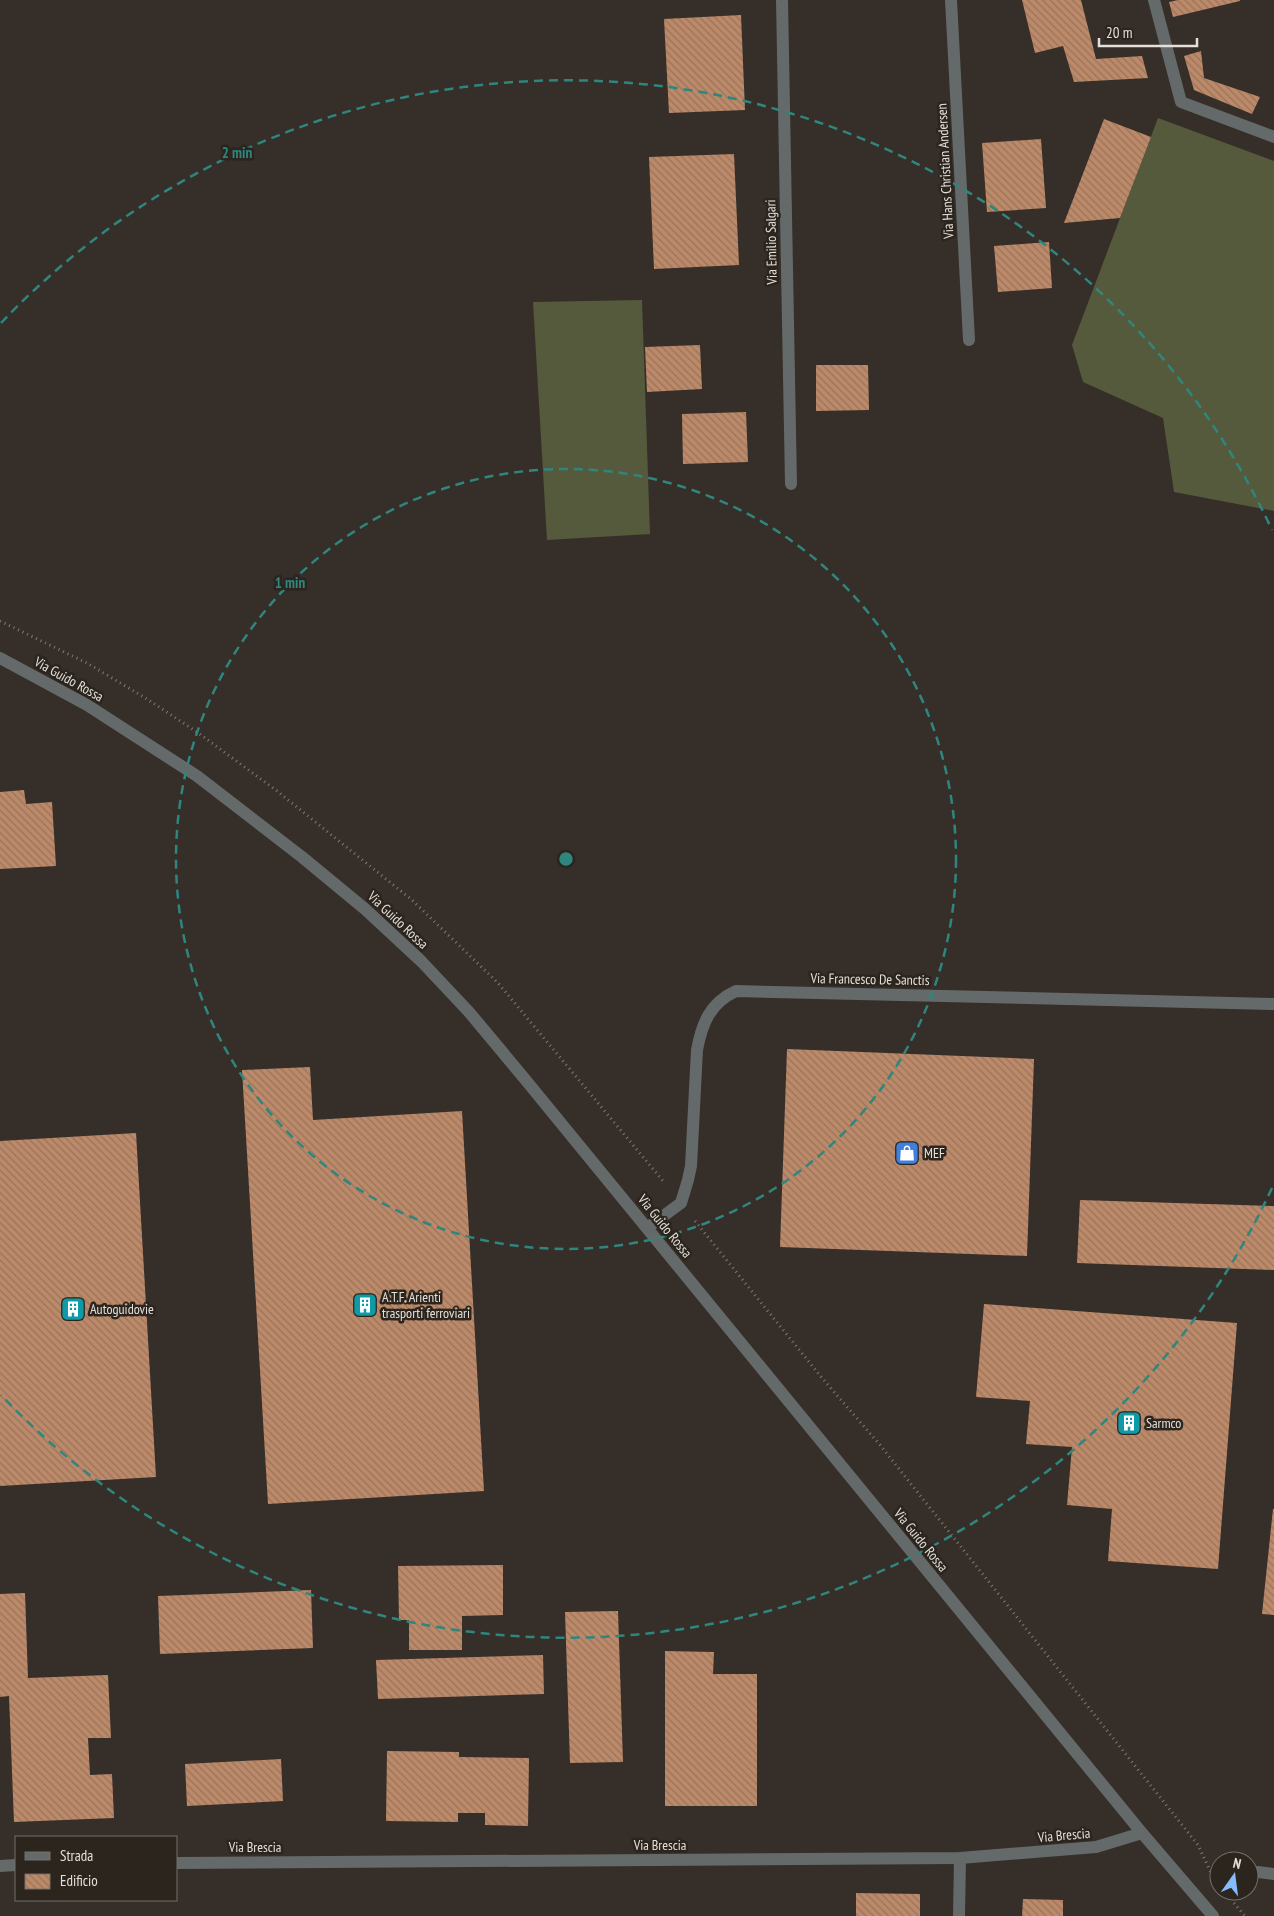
<svg xmlns="http://www.w3.org/2000/svg" width="1274" height="1916" viewBox="0 0 1274 1916" font-family="'PT Sans Narrow',sans-serif">
  <style>
    .grass { fill: #565a3c }
    .building { fill: url(#building-back-hatch) }
    .lines { fill: none; stroke-linecap: round; stroke-linejoin: round }
    .path { stroke: #807a75; stroke-width: 3; stroke-dasharray: 1 4; stroke-linecap: butt }
    .minor { stroke: #646a69; stroke-width: 12 }
    .ring { fill: none; stroke: #2f867e; stroke-width: 2.5; stroke-dasharray: 9 6 }
    .labels { text-anchor: middle; dominant-baseline: central; stroke-width: 5; stroke-linejoin: round; paint-order: stroke }
    .street-label { font-size: 14px; fill: #e3dfda; stroke: #2b251e }
    .poi-label { font-size: 14px; fill: #e3dfda; stroke: #2b251e; text-anchor: start }
    .centre { fill: #2f867e; stroke: #2b251e; stroke-width: 2.5 }
    .ring-label { font-size: 15px; text-anchor: middle; font-weight: bold; fill: #2f867e; stroke: #2b251e; stroke-width: 5; stroke-linejoin: round; paint-order: stroke }
  </style>
  <defs>
    <pattern id="building-back-hatch" width="6" height="6" patternUnits="userSpaceOnUse" patternTransform="scale(1.25)"><rect width="6" height="6" fill="#bc8969"/><path d="M-1 5l2 2M0 0l6 6M5-1l2 2" fill="none" stroke="#98745d"/></pattern>
  </defs>
  <rect width="100%" height="100%" fill="#362e28"/>
  <!-- grass -->
  <g class="grass">
    <path d="M1158 118 1274 161V511L1174 492 1163 418 1083 382 1072 345Z"/>
    <path d="M642 300 650 534 547 540 533 302Z"/>
  </g>
  <!-- building -->
  <g class="building">
    <path d="M1022 0H1081L1096 59 1142 56 1148 78 1074 82 1063 46 1035 53Z"/>
    <path d="M1178 0H1240V1L1173 17 1169 2Z"/>
    <path d="M741 15 745 110 669 113 664 19Z"/>
    <path d="M1201 51 1204 78 1260 97 1252 114 1194 90 1184 56Z"/>
    <path d="M1104 119 1151 137 1120 218 1064 223Z"/>
    <path d="M1041 139 1046 208 987 212 982 143Z"/>
    <path d="M734 154 739 265 654 269 649 157Z"/>
    <path d="M1049 242 1052 288 998 292 994 246Z"/>
    <path d="M700 345 702 389 647 392 645 347Z"/>
    <path d="M816 365H868L869 410 816 411Z"/>
    <path d="M746 412 748 462 683 464 682 414Z"/>
    <path d="M24 790 26 804 52 802 56 866 0 869V792Z"/>
    <path d="M787 1049 1034 1059 1027 1256 780 1247Z"/>
    <path d="M310 1067 313 1120 462 1111 484 1491 268 1504 242 1070Z"/>
    <path d="M136 1133 156 1477 0 1486V1141Z"/>
    <path d="M1080 1200 1274 1206V1270L1077 1263Z"/>
    <path d="M984 1304 1237 1323 1218 1569 1108 1561 1112 1509 1067 1505 1072 1447 1026 1444 1030 1401 976 1397Z"/>
    <path d="M1273 1509H1274V1615L1262 1614Z"/>
    <path d="M503 1565V1615L462 1616V1650H409V1620H399L398 1566Z"/>
    <path d="M311 1590 313 1648 160 1654 158 1596Z"/>
    <path d="M25 1593 28 1678 108 1675 111 1738H88L90 1775 112 1774 114 1818 14 1822 9 1696 0 1697V1594Z"/>
    <path d="M618 1611 623 1762 570 1763 565 1612Z"/>
    <path d="M665 1651 714 1652 713 1674H757V1806H665Z"/>
    <path d="M543 1655 544 1694 378 1699 376 1660Z"/>
    <path d="M387 1751 459 1752V1757L529 1758 528 1826 485 1825V1813H458V1822L386 1821Z"/>
    <path d="M281 1759 283 1801 187 1806 185 1764Z"/>
    <path d="M856 1893 920 1894V1916H856Z"/>
    <path d="M1023 1899 1063 1900V1916H1022Z"/>
  </g>
  <g class="lines">
    <!-- path -->
    <g class="path">
      <path d="M0 621 87 663 147 699 197 732 277 791 412 900 498 983 663 1181"/>
      <path d="M695 1221 822 1378 880 1445 1198 1845 1214 1879"/>
      <path d="M1234 1903 1245 1916"/>
    </g>
    <!-- minor -->
    <g class="minor">
      <path d="M782 0 791 484"/>
      <path d="M951 0 969 340"/>
      <path d="M1154 0 1181 102 1274 137"/>
      <path d="M0 658 87 705 197 776 302 857 365 909 421 961 469 1012 524 1078 1142 1833 1213 1916"/>
      <path d="M647 1228 681 1203 688 1180 691 1166 697 1050C702 1023 710 1003 736 991L1274 1004"/>
      <path d="M176 1863 960 1858 1096 1847 1142 1833"/>
      <path d="M0 1866 16 1865"/>
      <path d="M1258 1872 1274 1874"/>
      <path d="M959 1916 960 1858"/>
    </g>
  </g>
  <!-- distance rings -->
  <g class="ring">
    <circle cx="566" cy="859" r="390"/>
    <path d="M1272 1188A779 779 0 0 1 1 1395M1 323A779 779 0 0 1 1272 530"/>
  </g>
  <!-- icons -->
  <defs>
    <g id="shop-square" transform="scale(1.25)"><rect x="-9" y="-9" width="18" height="18" rx="4" fill="#3f7fe0" stroke="#2b251e"/><path d="M-5-2.5h2.3a2.7 3.5 0 0 1 5.4 0H5L5.5 6h-11ZM-1.5-2.5h3a1.5 2.3 0 0 0-3 0Z" fill="#fff"/></g>
    <g id="building-square" transform="scale(1.25)"><rect x="-9" y="-9" width="18" height="18" rx="4" fill="#0f9aa8" stroke="#2b251e"/><path d="M-4-6H4V6H1V3H-1V6H-4ZM-2.5-4.3h1.7v1.8h-1.7ZM.8-4.3h1.7v1.8H.8ZM-2.5-1h1.7V.8h-1.7ZM.8-1h1.7V.8H.8Z" fill="#fff"/></g>
  </defs>
  <g fill-rule="evenodd">
    <use href="#shop-square" x="907" y="1153"/>
    <use href="#building-square" x="365" y="1305"/>
    <use href="#building-square" x="73" y="1309"/>
    <use href="#building-square" x="1129" y="1423"/>
  </g>
  <g class="labels">
    <!-- street labels -->
    <g class="street-label">
      <text transform="translate(945 171) rotate(-93)">Via Hans Christian Andersen</text>
      <text transform="translate(771 242) rotate(-91)">Via Emilio Salgari</text>
      <text transform="translate(69 679) rotate(29)">Via Guido Rossa</text>
      <text transform="translate(398 920) rotate(43)">Via Guido Rossa</text>
      <text transform="translate(870 979) rotate(1)">Via Francesco De Sanctis</text>
      <text transform="translate(665 1226) rotate(51)">Via Guido Rossa</text>
      <text transform="translate(921 1540) rotate(51)">Via Guido Rossa</text>
      <text transform="translate(1064 1835) rotate(-5)">Via Brescia</text>
      <text x="660" y="1845">Via Brescia</text>
      <text x="255" y="1847">Via Brescia</text>
    </g>
    <!-- poi labels -->
    <g class="poi-label">
      <text x="924" y="1153">MEF</text>
      <text x="382" y="1297">A.T.F. Arienti<tspan x="382" dy="16">trasporti ferroviari</tspan></text>
      <text x="90" y="1309">Autoguidovie</text>
      <text x="1146" y="1423">Sarmco</text>
    </g>
  </g>
  <circle cx="566" cy="859" r="8" class="centre"/>
  <g class="ring-label">
    <text x="237" y="158">2 min</text>
    <text x="290" y="588">1 min</text>
  </g>
  <!-- legend -->
  <rect x="15" y="1836" width="162" height="65" fill="#2b251e" stroke="#756f69"/>
  <rect x="25" y="1852" width="25" height="8" fill="#646a69" stroke="#756f69"/>
  <text x="60" y="1861" font-size="15" fill="#e3dfda">Strada</text>
  <rect x="25" y="1874" width="25" height="15" fill="url(#building-back-hatch)" stroke="#756f69"/>
  <text x="60" y="1886" font-size="15" fill="#e3dfda">Edificio</text>
  <!-- north arrow -->
  <g transform="translate(1234 1876) rotate(14)"><circle r="24" fill="#2b251e" stroke="#756f69"/>
  <path d="M0-4L9 19L0 12L-9 19Z" fill="#85bbfb"/>
  <text y="-8" font-size="14" font-weight="bold" text-anchor="middle" fill="#e3dfda">N</text>
  </g>
  <!-- scale -->
  <path d="M1099 38v8h98v-8" fill="none" stroke="#e3dfda" stroke-width="2.5"/>
  <text x="1106" y="38" font-size="15" fill="#e3dfda" stroke="#2b251e" stroke-width="4" paint-order="stroke">20 m</text>
</svg>
